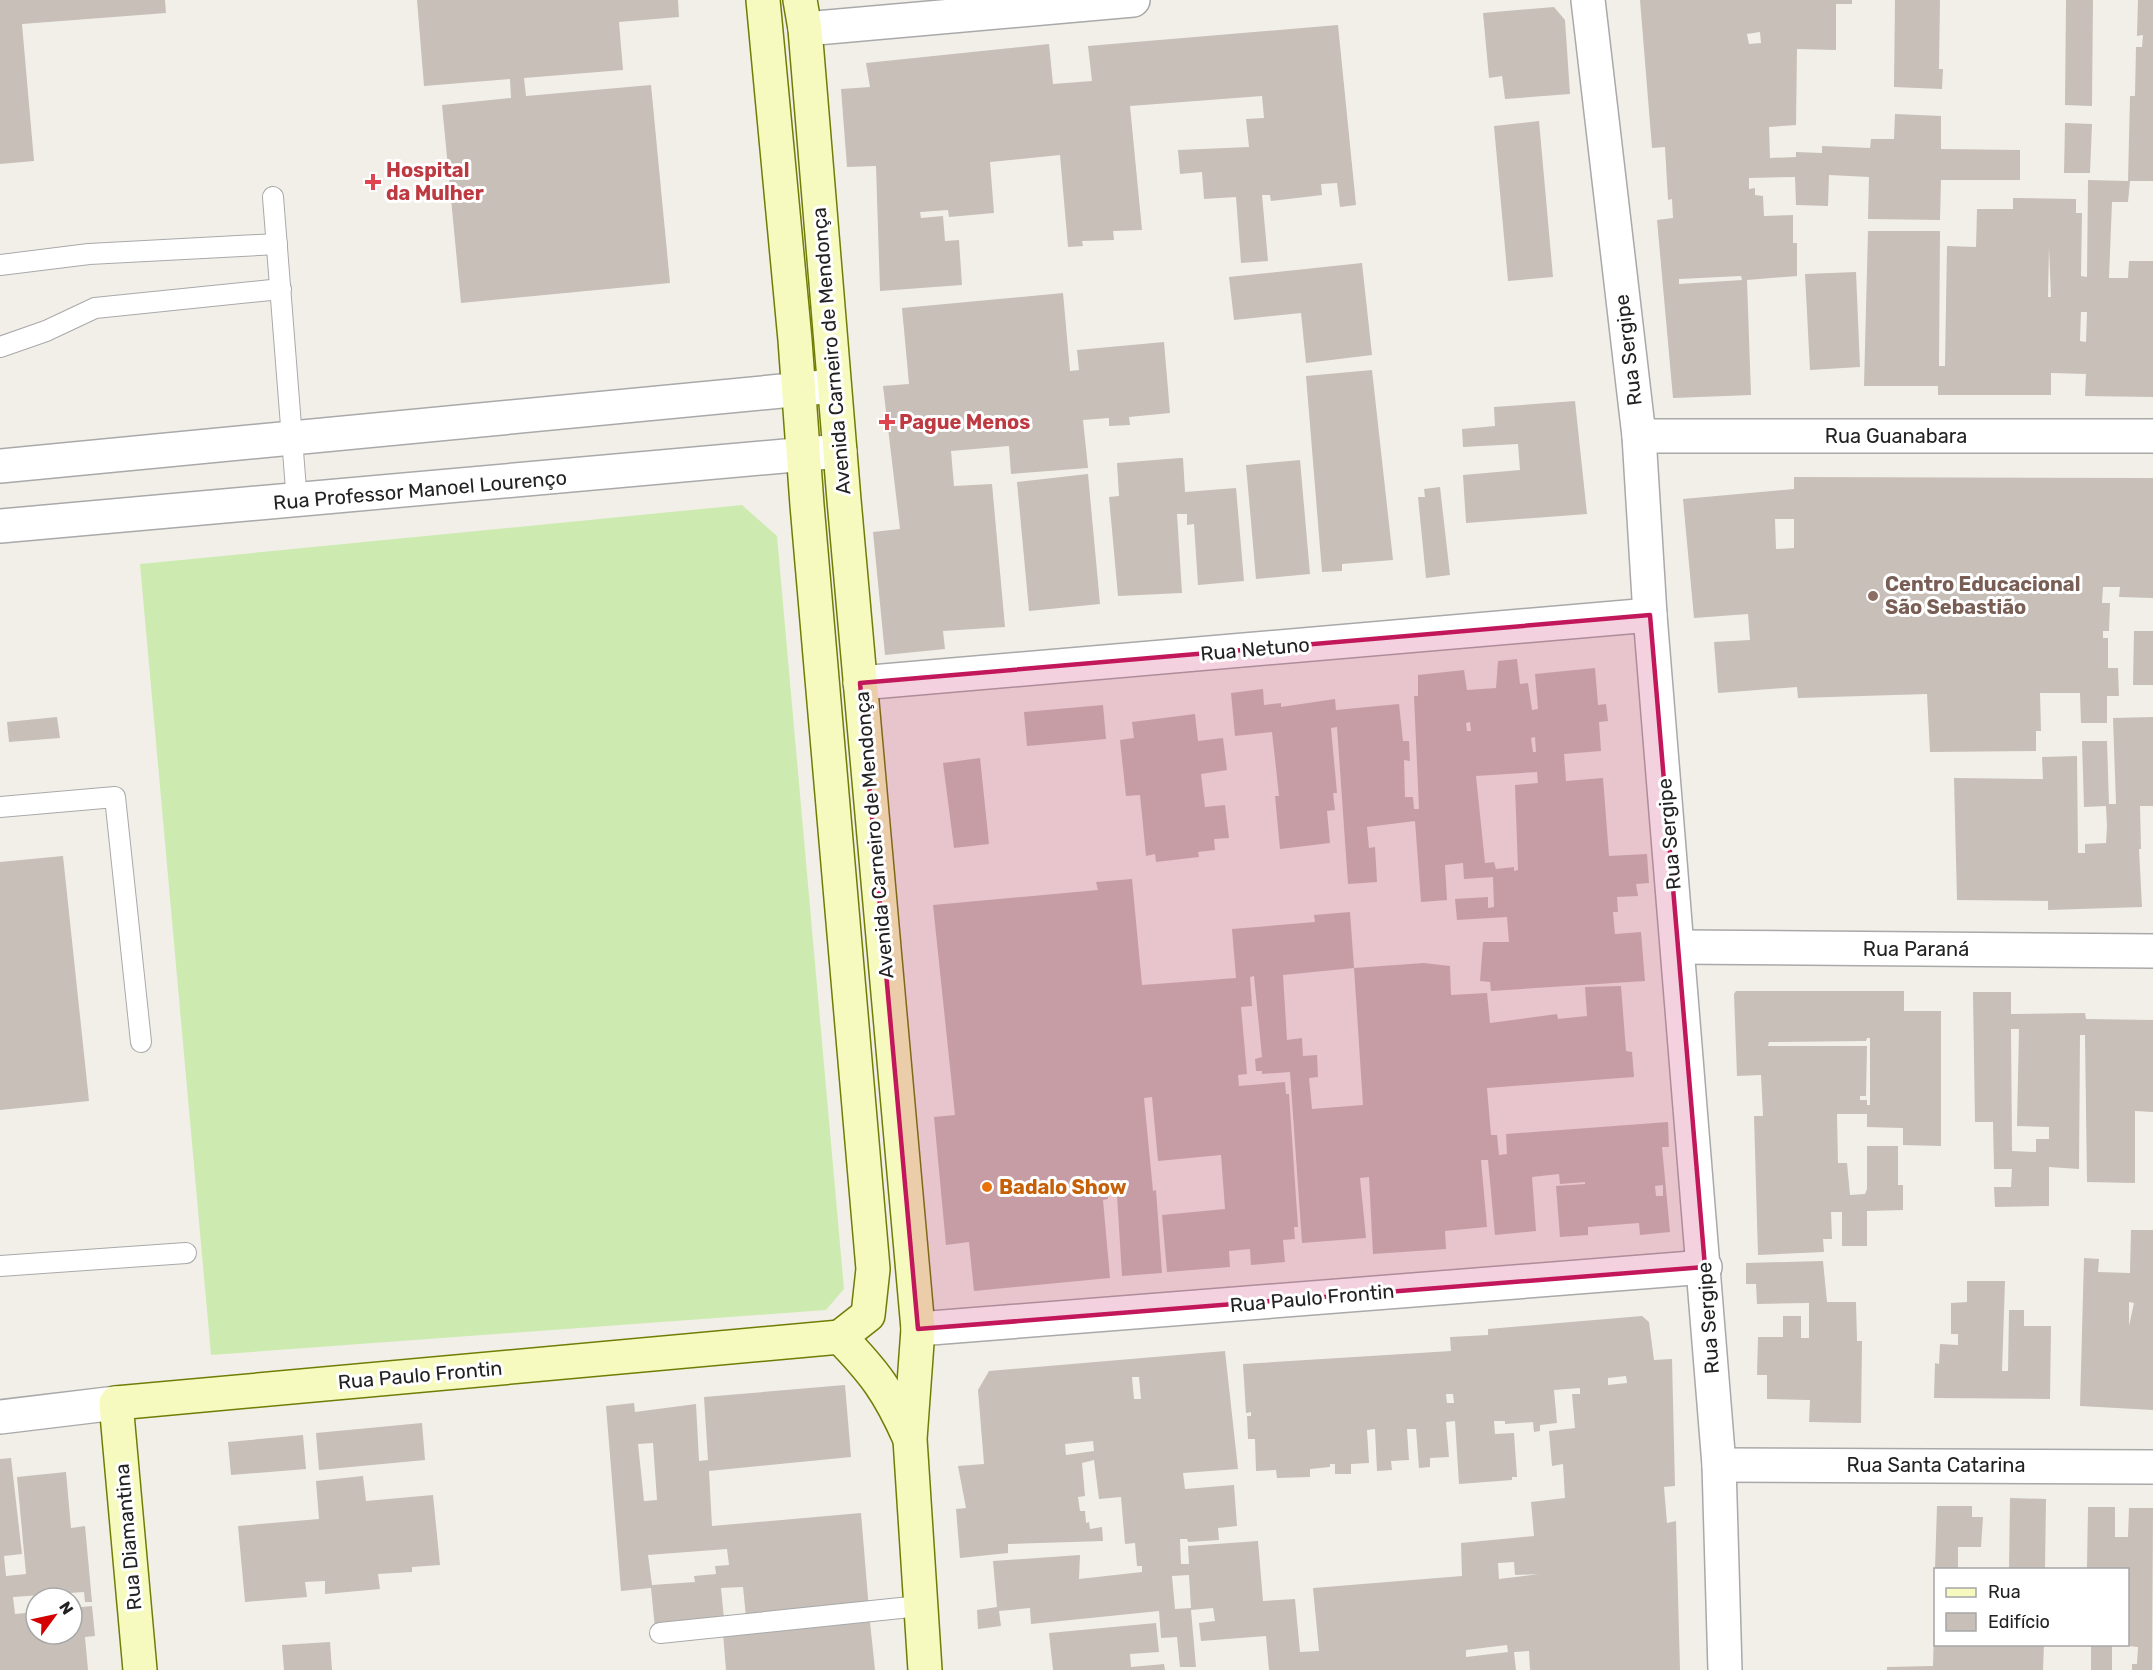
<svg xmlns="http://www.w3.org/2000/svg" width="2153" height="1670" viewBox="0 0 2153 1670" font-family="Rubik,sans-serif">
  <style>
    .grass { fill: #cdebb0 }
    .building { fill: #c7bfb8; fill-rule: evenodd }
    .lines { fill: none; stroke-linecap: round; stroke-linejoin: round }
    .lane-casing { stroke: #a9a9a9; stroke-width: 22 }
    .street-casing { stroke: #a9a9a9; stroke-width: 36 }
    .secondary-casing { stroke: #707d05; stroke-width: 36 }
    .lane { stroke: #fff; stroke-width: 20 }
    .street { stroke: #fff; stroke-width: 33 }
    .secondary { stroke: #f7fabf; stroke-width: 33 }
    .marked { fill: #c2185b; fill-opacity: 0.2; stroke: #c2185b; stroke-width: 4.5; stroke-linejoin: round }
    .health-dot { fill: #e0444e; stroke: #fff; stroke-width: 2 }
    .education-dot { fill: #8d6e63; stroke: #fff; stroke-width: 2 }
    .food-dot { fill: #e8710a; stroke: #fff; stroke-width: 2 }
    .labels { text-anchor: middle; dominant-baseline: central; stroke-width: 6; stroke-linejoin: round; paint-order: stroke }
    .health-label { font-size: 20px; font-weight: bold; fill: #be3a42; stroke: #fff; text-anchor: start }
    .street-label { font-size: 20px; fill: #222; stroke: #fff }
    .education-label { font-size: 20px; font-weight: bold; fill: #785e54; stroke: #fff; text-anchor: start }
    .food-label { font-size: 20px; font-weight: bold; fill: #c56008; stroke: #fff; text-anchor: start }
  </style>
  <rect width="100%" height="100%" fill="#f2efe9"/>
  <!-- grass -->
  <path class="grass" d="M742 505 777 536 844 1289 826 1310 211 1355 140 564Z"/>
  <!-- building -->
  <g class="building">
    <path d="M0 0H165L166 13 22 24 34 161 0 164Z"/>
    <path d="M417 0H678L679 17 619 22 623 70 524 78 526 96 651 85 670 283 461 303 442 105 511 98 510 79 424 86Z"/>
    <path d="M1640 0H1852V4H1836V50L1797 49 1796 125 1769 127 1770 158 1796 157V152L1822 153V146L1870 148 1871 139H1894L1895 114 1941 116V149L2020 150V180H1941L1940 220 1868 219 1869 177 1829 175 1828 206 1796 205 1795 177 1749 178V189L1755 188V195L1763 196 1764 216 1793 215V243H1797V276L1747 280 1751 395 1673 398 1657 220 1673 218 1672 199 1668 200 1665 147 1652 148ZM1760 32 1761 43 1749 44 1747 34ZM1741 276 1742 280 1679 284V279Z"/>
    <path d="M1895 0H1940L1939 69H1943L1942 89 1894 87Z"/>
    <path d="M2066 0H2093L2092 106 2065 105Z"/>
    <path d="M2138 0H2153V181H2130L2128 202H2112L2109 278H2128L2129 261H2153V397L2085 396 2086 374 2051 373V395H1938V386H1864L1868 231H1940L1939 366H1945L1947 246 1976 247 1977 209H2013V198L2076 199V213H2082L2081 276 2087 277 2088 180 2128 181 2130 96H2135L2136 47H2142L2143 35 2137 36ZM2049 247 2051 297H2048ZM2081 312H2087L2086 342 2080 341Z"/>
    <path d="M1554 7 1565 20 1570 94 1505 99 1502 76 1489 78 1483 13Z"/>
    <path d="M1338 25 1356 205 1340 207 1337 183 1321 184 1322 195 1271 201 1270 195H1262L1268 261 1241 263 1236 197 1204 199 1202 172 1180 174 1178 150 1249 147 1246 119 1264 118 1262 96 1130 106 1142 230 1113 231 1114 240 1082 241 1083 246 1068 247 1060 155 990 162 994 213 949 217 948 210 920 212 921 218 943 216 945 241 959 240 962 285 880 291 876 166 847 167 841 89 870 87 866 63 1049 44 1053 84 1092 81 1088 46Z"/>
    <path d="M1539 121 1553 277 1508 281 1494 126Z"/>
    <path d="M2065 123 2092 124 2090 173H2064Z"/>
    <path d="M1362 263 1372 355 1306 363 1301 313 1234 320 1229 277Z"/>
    <path d="M1856 272 1860 367 1810 370 1805 274Z"/>
    <path d="M1063 293 1070 371 1079 370 1077 350 1164 342 1170 413 1129 417 1130 425 1109 426V418L1083 420 1088 468 1011 474 1009 446 951 451 954 486 992 484 1005 627 943 631 945 649 885 655 873 532 900 529 883 386 909 384 902 308Z"/>
    <path d="M1372 370 1393 560 1342 564V571L1322 572 1306 376Z"/>
    <path d="M1575 401 1587 514 1466 523 1463 475 1520 470 1518 444 1463 447 1462 429 1495 426 1494 407Z"/>
    <path d="M1180 458H1183L1185 492 1236 488 1244 581 1198 585 1194 524 1187 525V514H1177L1182 593 1118 596 1109 497 1119 496 1117 463Z"/>
    <path d="M1300 460 1310 574 1256 579 1246 465Z"/>
    <path d="M1088 474 1100 604 1029 611 1017 482Z"/>
    <path d="M1794 477 2153 478V598L2119 597 2120 587H2103L2102 603H2110L2109 631H2103V638H2108V668H2118L2119 696H2107V723H2081L2080 693H2040L2041 731H2036V751L1930 752 1927 694 1798 698 1797 687 1718 693 1714 642 1750 640 1748 614 1694 618 1683 499 1794 489ZM1775 519H1794V548L1776 549Z"/>
    <path d="M1440 487 1450 575 1426 578 1418 497H1425L1424 489Z"/>
    <path d="M2134 631H2153V685H2133Z"/>
    <path d="M1517 659 1520 684 1528 683 1532 710 1538 709 1535 674 1595 668 1598 705 1606 704 1608 721 1599 722 1601 751 1564 754 1566 781 1603 778 1609 856 1647 854 1649 883 1636 884 1638 896 1617 897 1618 912H1613L1615 934 1641 932 1645 981 1491 991 1490 982 1480 981 1483 942H1509L1507 917 1457 920 1455 899 1488 897V908L1494 907 1493 877 1464 879 1463 863 1445 865 1447 900 1421 902 1415 821 1367 827 1369 848 1375 847 1377 882 1348 884 1337 727 1331 728 1337 793H1333L1335 810 1327 811 1330 843 1280 849 1275 796H1279L1272 732 1235 736 1231 693 1263 689 1264 705 1281 703V707L1335 699 1336 710 1399 704 1403 741H1409L1410 761 1404 760 1405 797H1413L1414 809H1419L1414 696H1418V675L1464 670 1467 690 1496 688 1498 661ZM1470 722 1471 731H1467L1466 723ZM1535 737 1536 752H1533L1531 738ZM1537 772 1538 783 1515 785 1518 870 1514 871V867L1496 869 1494 862 1485 863 1476 776Z"/>
    <path d="M1103 705 1106 739 1027 746 1024 712Z"/>
    <path d="M1195 714 1198 741 1223 738 1227 770 1201 774 1205 807 1225 805 1229 838 1214 839 1215 850 1198 852 1199 857 1156 862 1155 854 1146 856 1140 795 1126 796 1120 740 1134 738 1132 722Z"/>
    <path d="M57 717 60 738 9 742 7 722Z"/>
    <path d="M2153 717V806H2140L2141 849H2139L2142 907 2048 910V901L1957 900 1954 778 2043 779 2042 757 2077 756 2078 853H2085V844L2106 843 2107 827 2106 806 2084 807 2082 741H2107L2109 804H2116L2113 718Z"/>
    <path d="M980 758 989 844 954 848 943 763Z"/>
    <path d="M63 856 89 1101 0 1110V862Z"/>
    <path d="M1132 879 1142 985 1236 978 1232 929 1315 922 1314 915 1350 912 1354 968 1283 975 1287 1040 1302 1038 1303 1056 1317 1055 1318 1077 1309 1078 1312 1109 1363 1105 1354 968 1424 963 1450 966 1451 995 1487 993 1490 1023 1557 1014 1558 1019 1587 1016 1585 987 1621 986 1626 1051 1632 1052 1634 1077 1487 1088 1491 1135H1497L1499 1155 1507 1154 1506 1134 1668 1122 1669 1147H1662L1670 1232 1640 1235 1639 1223 1588 1227V1235L1560 1237 1556 1186 1585 1184V1182L1560 1184 1559 1174 1532 1177 1536 1231 1495 1235 1488 1160H1481L1487 1227 1445 1231 1446 1249 1373 1254 1369 1177 1360 1178 1366 1238 1302 1243 1290 1072 1262 1074V1071H1256L1255 1059 1262 1057 1254 976 1250 977 1252 1006 1241 1007 1247 1074 1238 1075 1239 1086 1285 1082 1286 1094H1289L1298 1227H1294L1295 1239 1283 1240 1285 1262 1251 1265 1250 1249 1229 1251 1230 1267 1167 1272 1162 1215 1225 1209 1221 1155 1158 1161 1152 1097 1144 1098 1153 1191 1156 1190 1162 1273 1122 1276 1117 1195H1108V1199L1103 1200 1110 1278 974 1291 969 1242 946 1245 934 1117 955 1115 933 905 1098 890 1096 882ZM1663 1185V1196H1656L1655 1186Z"/>
    <path d="M1736 991H1904V1011H1941V1146L1903 1145V1128L1867 1127V1114H1837L1838 1163H1847L1850 1195 1865 1194 1867 1189V1146H1898V1185H1903V1210L1867 1211V1246H1842V1212H1831L1832 1239H1823L1824 1252 1758 1255 1754 1116H1763L1761 1075 1737 1076 1734 994ZM1867 1038H1870V1105H1867V1100H1860V1096H1866L1867 1046H1768L1769 1042 1866 1041Z"/>
    <path d="M1973 992H2011V1014L2085 1013 2086 1019 2153 1020V1112L2135 1111V1183L2087 1182 2085 1035H2080L2079 1169 2049 1167V1206L1995 1207 1994 1187H2011L2012 1169H1994L1993 1122H1975ZM2011 1029H2019L2017 1126 2049 1127V1139H2036V1152L2012 1151Z"/>
    <path d="M2131 1230H2153V1410L2080 1406 2084 1258 2099 1259 2098 1272 2130 1273ZM2129 1302 2134 1303 2129 1326Z"/>
    <path d="M1823 1261 1827 1302H1856L1857 1341H1862L1861 1423 1809 1422 1810 1400 1767 1399V1375H1757L1758 1337H1783V1316H1801V1338H1809V1303L1757 1304 1756 1284H1746V1263Z"/>
    <path d="M1967 1281H2005L2002 1371H2008L2009 1310H2024V1326H2051L2050 1399 1934 1398 1935 1363 1939 1364 1940 1344 1958 1345V1334H1951V1303L1967 1302Z"/>
    <path d="M1642 1316 1649 1322 1654 1360 1672 1359 1675 1486 1664 1487 1667 1523 1676 1521 1680 1670H1530L1529 1651 1514 1652 1516 1670H1269L1266 1636 1201 1641 1199 1623 1215 1621 1213 1608 1191 1610 1196 1667H1180L1177 1637 1161 1638 1159 1611 1031 1624 1030 1608 999 1611 1001 1626 978 1629 977 1610 997 1607 993 1561 1080 1555 1079 1579 1142 1572V1566H1137L1135 1543 1125 1544 1121 1497 1099 1499 1094 1460 1082 1463 1085 1496 1078 1497 1080 1511H1085L1086 1523 1089 1522 1090 1529 1102 1527 1103 1541 1008 1544V1553L960 1558 956 1509 966 1508 958 1466 984 1464 978 1390 989 1371 1225 1351 1238 1469 1183 1473 1185 1489 1234 1485 1237 1526 1218 1528 1219 1540 1188 1542 1187 1539H1180L1181 1564H1189L1188 1546 1258 1541 1263 1601 1295 1599 1300 1652 1319 1651 1313 1588 1462 1576 1461 1543 1534 1536 1531 1502 1565 1498 1563 1464 1552 1466 1549 1431 1575 1428 1572 1394H1580V1388L1554 1390 1557 1423 1540 1425V1431L1534 1432 1533 1422 1505 1424V1421H1494L1495 1434 1514 1433 1517 1477H1512V1480L1459 1484 1455 1421 1446 1422 1449 1457 1430 1458V1467L1419 1468 1416 1429H1407L1409 1460 1391 1461 1392 1470 1377 1471 1375 1429 1367 1430 1369 1463 1351 1464V1474H1335V1464H1330V1467L1310 1469V1477L1277 1478 1276 1470 1256 1471 1255 1439H1248L1247 1416H1251V1412L1246 1413 1243 1364 1451 1351 1450 1337 1488 1335V1329ZM1626 1376 1627 1383 1608 1385V1378ZM1132 1377H1139L1141 1399H1134ZM1446 1394H1453L1454 1403H1447ZM1093 1441 1094 1451 1066 1455 1065 1444ZM1514 1562 1515 1575 1539 1574 1499 1579 1498 1563ZM1189 1575 1191 1608 1175 1609 1172 1576ZM1507 1645 1508 1652 1466 1657V1650Z"/>
    <path d="M845 1385 851 1457 709 1471 712 1526 861 1513 869 1610 655 1629 651 1588 621 1591 606 1406 634 1403 635 1412 696 1404 699 1461 708 1460 704 1397ZM653 1443 657 1500 644 1501 638 1444ZM727 1549 729 1565 715 1566 716 1574 694 1576 695 1582 652 1585 648 1555ZM743 1587 746 1617 724 1619 721 1588Z"/>
    <path d="M422 1423 425 1460 319 1470 316 1433Z"/>
    <path d="M303 1435 306 1469 231 1475 228 1442Z"/>
    <path d="M11 1458 22 1554 4 1556 6 1576 26 1574 17 1477 66 1472 71 1528 85 1526 92 1602H85L84 1592 13 1597 15 1614 36 1612V1634H72V1608L92 1606 95 1636 85 1637 88 1670H0V1459Z"/>
    <path d="M363 1476 366 1501 433 1495 440 1565 412 1567V1572L378 1574 380 1589 325 1594V1581L305 1582 307 1597 245 1602 238 1526 319 1519 316 1481Z"/>
    <path d="M2010 1498 2046 1499 2045 1569H2009Z"/>
    <path d="M1937 1506H1972V1517H1983L1981 1547H1958V1569H1935Z"/>
    <path d="M2088 1507H2115V1537H2128L2129 1508H2153L2152 1670H2132V1664H2137L2138 1647 2128 1646V1570L2087 1569Z"/>
    <path d="M870 1622 875 1670H726L723 1633Z"/>
    <path d="M1156 1623 1159 1652 1130 1654 1131 1667 1164 1664 1165 1670H1053L1049 1633Z"/>
    <path d="M1934 1630 1936 1644H2044L2043 1670H1887V1667L1933 1666Z"/>
    <path d="M330 1642 332 1670H284L282 1645Z"/>
    <rect x="2091" y="1644" width="21" height="26"/>
  </g>
  <g class="lines">
    <!-- lane casing -->
    <g class="lane-casing">
      <g id="lane">
        <path d="M273 197 297 502"/>
        <path d="M0 265 89 254 277 244"/>
        <path d="M0 347 46 331 95 308 281 289"/>
        <path d="M0 807 115 797 141 1042"/>
        <path d="M0 1266 186 1253"/>
        <path d="M660 1633 920 1606"/>
      </g>
    </g>
    <!-- street casing -->
    <g class="street-casing">
      <g id="street">
        <path d="M1588 0 1639 436 1650 615 1719 1465 1725 1670"/>
        <path d="M805 29 1133 0"/>
        <path d="M1639 436H2153"/>
        <path d="M0 466 834 386"/>
        <path d="M0 526 840 451"/>
        <path d="M860 683 1650 615"/>
        <path d="M1678 947 2153 951"/>
        <path d="M918 1329 1705 1267"/>
        <path d="M0 1417 116 1403"/>
        <path d="M1719 1465 2153 1467"/>
      </g>
    </g>
    <!-- secondary casing -->
    <g class="secondary-casing">
      <g id="secondary">
        <path d="M763 0 795 340 807 505 873 1269 868 1315 840 1337"/>
        <path d="M800 0 805 29 844 500 918 1329 910 1439 925 1670"/>
        <path d="M840 1337C875 1373 889 1392 909 1437"/>
        <path d="M140 1670 116 1403 840 1337"/>
      </g>
    </g>
    <!-- lane -->
    <use href="#lane" class="lane"/>
    <!-- street -->
    <use href="#street" class="street"/>
    <!-- secondary -->
    <use href="#secondary" class="secondary"/>
  </g>
  <!-- marked area -->
  <path class="marked" d="M1650 615 1705 1267 918 1329 860 683Z"/>
  <!-- markers -->
  <g class="health-dot">
    <path d="M370 173h6v6h6v6h-6v6h-6v-6h-6v-6h6z"/>
    <path d="M884 413h6v6h6v6h-6v6h-6v-6h-6v-6h6z"/>
  </g>
  <circle class="education-dot" cx="1873" cy="596" r="6"/>
  <circle class="food-dot" cx="987" cy="1187" r="6"/>
  <g class="labels">
    <!-- health labels -->
    <g class="health-label">
      <text x="386" y="170">Hospital<tspan x="386" dy="23">da Mulher</tspan></text>
      <text x="899" y="422">Pague Menos</text>
    </g>
    <!-- street labels -->
    <g class="street-label">
      <text transform="translate(1628 350) rotate(-97)">Rua Sergipe</text>
      <text transform="translate(831 351) rotate(-95)">Avenida Carneiro de Mendonça</text>
      <text x="1896" y="436">Rua Guanabara</text>
      <text transform="translate(420 490) rotate(-5)">Rua Professor Manoel Lourenço</text>
      <text transform="translate(1255 649) rotate(-5)">Rua Netuno</text>
      <text transform="translate(1669 834) rotate(-95)">Rua Sergipe</text>
      <text transform="translate(874 835) rotate(-95)">Avenida Carneiro de Mendonça</text>
      <text x="1916" y="949">Rua Paraná</text>
      <text transform="translate(1312 1298) rotate(-5)">Rua Paulo Frontin</text>
      <text transform="translate(1708 1318) rotate(-94)">Rua Sergipe</text>
      <text transform="translate(420 1375) rotate(-5)">Rua Paulo Frontin</text>
      <text x="1936" y="1465">Rua Santa Catarina</text>
      <text transform="translate(128 1537) rotate(-95)">Rua Diamantina</text>
    </g>
    <!-- education labels -->
    <g class="education-label">
      <text x="1885" y="584">Centro Educacional<tspan x="1885" dy="23">São Sebastião</tspan></text>
    </g>
    <!-- food labels -->
    <g class="food-label">
      <text x="999" y="1187">Badalo Show</text>
    </g>
  </g>
  <!-- legend -->
  <rect x="1934" y="1568" width="195" height="78" fill="#ffffff" stroke="#a7a7a7" stroke-width="1.5"/>
  <rect x="1946" y="1588" width="30" height="9" fill="#f7fabf" stroke="#a7a7a7" stroke-width="1.5"/>
  <text x="1988" y="1598" font-size="18" fill="#222222">Rua</text>
  <rect x="1946" y="1613" width="30" height="18" fill="#c7bfb8" stroke="#a7a7a7" stroke-width="1.5"/>
  <text x="1988" y="1628" font-size="18" fill="#222222">Edifício</text>
  <!-- north arrow -->
  <g transform="translate(54 1616) rotate(57)"><circle r="28" fill="#ffffff" stroke="#a7a7a7" stroke-width="1.5"/>
  <path d="M0-4.5L10 22L0 15L-10 22Z" fill="#d40000"/>
  <text y="-9" font-size="16" font-weight="bold" text-anchor="middle" fill="#222222">N</text>
  </g>
</svg>
